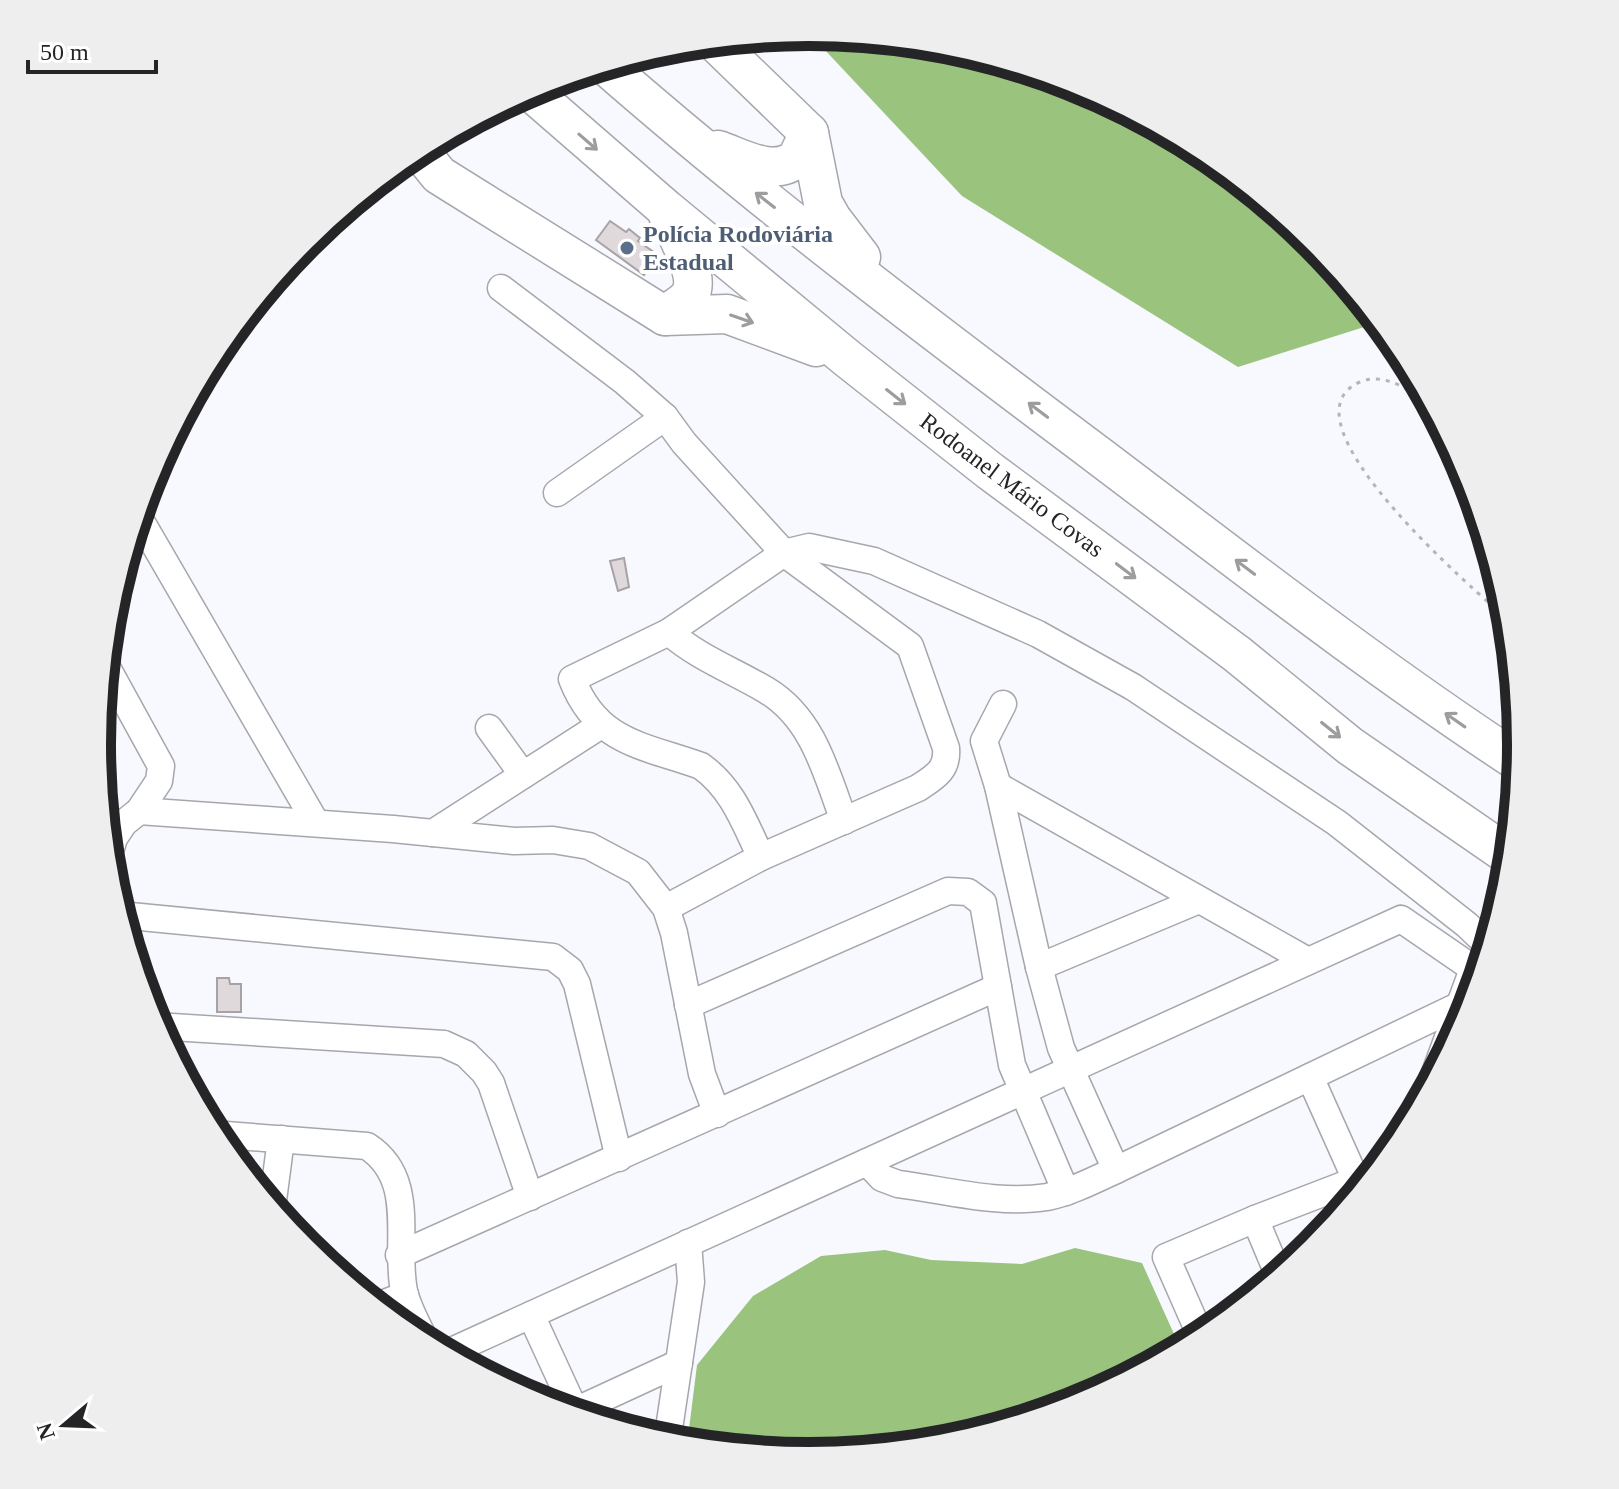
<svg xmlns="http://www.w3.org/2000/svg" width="1619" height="1489" viewBox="0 0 1619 1489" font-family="'Times New Roman',serif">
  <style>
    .forest { fill: #9ac37e }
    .building { fill: #e0d9db; stroke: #a9a2a4; stroke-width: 2 }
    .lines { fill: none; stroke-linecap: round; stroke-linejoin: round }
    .minor-casing { stroke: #a5a7ac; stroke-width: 29 }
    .highway-casing { stroke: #a5a7ac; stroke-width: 41 }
    .path { stroke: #b4b5ba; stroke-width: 3; stroke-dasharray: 4 6; stroke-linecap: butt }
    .minor { stroke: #fff; stroke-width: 26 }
    .highway { stroke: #fff; stroke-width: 38 }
    .oneway { stroke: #9d9d9e }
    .service-dot { fill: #5c6f8a; stroke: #fff; stroke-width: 3 }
    .labels { text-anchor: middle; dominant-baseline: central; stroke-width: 8; stroke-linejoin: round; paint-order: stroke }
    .service-label { font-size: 24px; font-weight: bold; fill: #4e5e75; stroke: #fff; text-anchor: start }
    .street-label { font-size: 24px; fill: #252528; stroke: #fff }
    .rim { fill: none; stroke: #252528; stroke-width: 10 }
  </style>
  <rect width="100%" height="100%" fill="#f7f9ff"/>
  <!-- forest -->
  <g class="forest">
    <path d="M808 32 949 46 1083 86 1206 152 1314 241 1380 322 1238 367 962 196Z"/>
    <path d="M1075 1248 1142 1263 1174 1334 1170 1356 1082 1403 948 1443 809 1457 687 1445 697 1365 753 1296 821 1256 885 1250 931 1260 1022 1264Z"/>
  </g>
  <!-- building -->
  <g class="building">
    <path d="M610 221 626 232 629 229 640 238 638 241 658 255 644 275 596 240Z"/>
    <path d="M624 558 629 587 618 591 610 561Z"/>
    <path d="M217 978H229L230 984H241V1012H217Z"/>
  </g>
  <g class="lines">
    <!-- minor casing -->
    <g class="minor-casing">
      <g id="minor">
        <path d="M501 288 625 382 665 417 684 443 784 553 910 646 946 748C948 770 935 777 918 788L761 857 666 908"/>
        <path d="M557 493 665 417"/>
        <path d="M138 516 316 823"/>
        <path d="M669 632C697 657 734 671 766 690 813 718 826 772 844 821"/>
        <path d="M105 664 161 766 159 781 139 811 124 823 114 838 108 858"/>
        <path d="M1003 704 984 741 998 786 1039 967 1061 1048 1116 1170"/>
        <path d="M489 728 523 775"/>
        <path d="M998 786 1308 961"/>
        <path d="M139 811 393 829 514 841 553 840 589 846 638 872 666 908 674 933 702 1074 717 1114"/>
        <path d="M433 833 601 725"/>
        <path d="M761 857C744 822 733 789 701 766 642 745 597 743 572 679L669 632 784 553 809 547 874 561 1038 634 1133 687 1337 823 1467 925 1489 946"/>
        <path d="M120 915 553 957 570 970 577 984 619 1158"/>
        <path d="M1039 967 1199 900"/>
        <path d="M688 1005 948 891 968 892 983 903 1012 1065 1066 1192"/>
        <path d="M156 1026 444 1044 466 1054 484 1072 491 1083 530 1197"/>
        <path d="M1310 1077 1361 1191"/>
        <path d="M1428 1092 1473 969"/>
        <path d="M213 1134 367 1146C418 1179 394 1241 404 1291 408 1309 419 1327 426 1343"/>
        <path d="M867 1162 882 1178 898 1184C946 1190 999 1205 1047 1197 1071 1192 1094 1180 1116 1170L1460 1005"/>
        <path d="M272 1208 281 1139"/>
        <path d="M1255 1219 1279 1276"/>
        <path d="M399 1255 998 987"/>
        <path d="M377 1306 405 1295"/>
        <path d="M531 1315 577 1415"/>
        <path d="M1202 1339 1166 1257 1255 1219 1375 1173"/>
        <path d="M445 1354 1401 919 1481 974"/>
        <path d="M575 1411 679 1363"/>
        <path d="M667 1442 691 1282 688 1243"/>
      </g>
    </g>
    <!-- highway casing -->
    <g class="highway-casing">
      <g id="highway">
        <path d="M714 41 809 133 823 203 832 219 861 257"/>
        <path d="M605 65C764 204 931 330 1099 456 1238 561 1375 668 1520 763"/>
        <path d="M529 90 666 209 848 359 990 471 1237 654 1350 746 1511 857"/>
        <path d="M423 147 426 159 439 175 665 316 727 314 816 347"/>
        <path d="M718 150C742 158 774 178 797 158L809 133"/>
        <path d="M665 316C672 309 684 304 690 295 701 276 676 234 668 215"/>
      </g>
    </g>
    <!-- path -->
    <path class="path" d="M1433 406C1413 393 1386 371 1360 382 1274 419 1478 594 1510 621"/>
    <!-- minor -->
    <use href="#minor" class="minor"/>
    <!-- highway -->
    <use href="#highway" class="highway"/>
  </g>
  <!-- one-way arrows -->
  <defs><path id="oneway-shaft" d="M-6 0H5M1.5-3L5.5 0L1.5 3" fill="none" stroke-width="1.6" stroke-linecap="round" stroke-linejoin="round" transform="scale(2)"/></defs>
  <g class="oneway">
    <use href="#oneway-shaft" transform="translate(588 142) rotate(41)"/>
    <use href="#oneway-shaft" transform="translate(765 200) rotate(-142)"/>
    <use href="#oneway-shaft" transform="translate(742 319) rotate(19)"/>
    <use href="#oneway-shaft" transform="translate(896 397) rotate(38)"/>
    <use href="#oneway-shaft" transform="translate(1038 410) rotate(-143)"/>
    <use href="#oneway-shaft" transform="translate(1245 567) rotate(-143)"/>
    <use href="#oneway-shaft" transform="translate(1126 571) rotate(37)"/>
    <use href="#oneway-shaft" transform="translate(1455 720) rotate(-145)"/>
    <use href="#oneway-shaft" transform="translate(1331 730) rotate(39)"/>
  </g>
  <!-- markers -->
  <circle class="service-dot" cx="627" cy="248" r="8"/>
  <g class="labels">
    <!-- service labels -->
    <g class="service-label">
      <text x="643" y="234">Polícia Rodoviária<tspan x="643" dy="28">Estadual</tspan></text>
    </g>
    <!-- street labels -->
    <g class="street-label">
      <text transform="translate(1012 485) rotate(37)">Rodoanel Mário Covas</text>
    </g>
  </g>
  <!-- crop -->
  <path d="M0 0H1619V1489H0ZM111 744a698 698 0 1 1 1396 0a698 698 0 1 1-1396 0Z" fill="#eee" fill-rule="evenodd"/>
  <path class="rim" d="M111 744a698 698 0 1 1 1396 0a698 698 0 1 1-1396 0Z"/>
  <!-- north arrow -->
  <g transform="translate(64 1425) rotate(251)" stroke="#ffffff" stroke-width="6" paint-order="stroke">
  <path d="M0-6L14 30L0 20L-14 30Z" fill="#252528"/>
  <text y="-12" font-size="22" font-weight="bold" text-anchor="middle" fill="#252528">N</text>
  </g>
  <!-- scale -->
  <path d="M28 60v12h128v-12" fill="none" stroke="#252528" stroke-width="4"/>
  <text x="40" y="60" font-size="24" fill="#252528" stroke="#ffffff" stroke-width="6" paint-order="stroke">50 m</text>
</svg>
